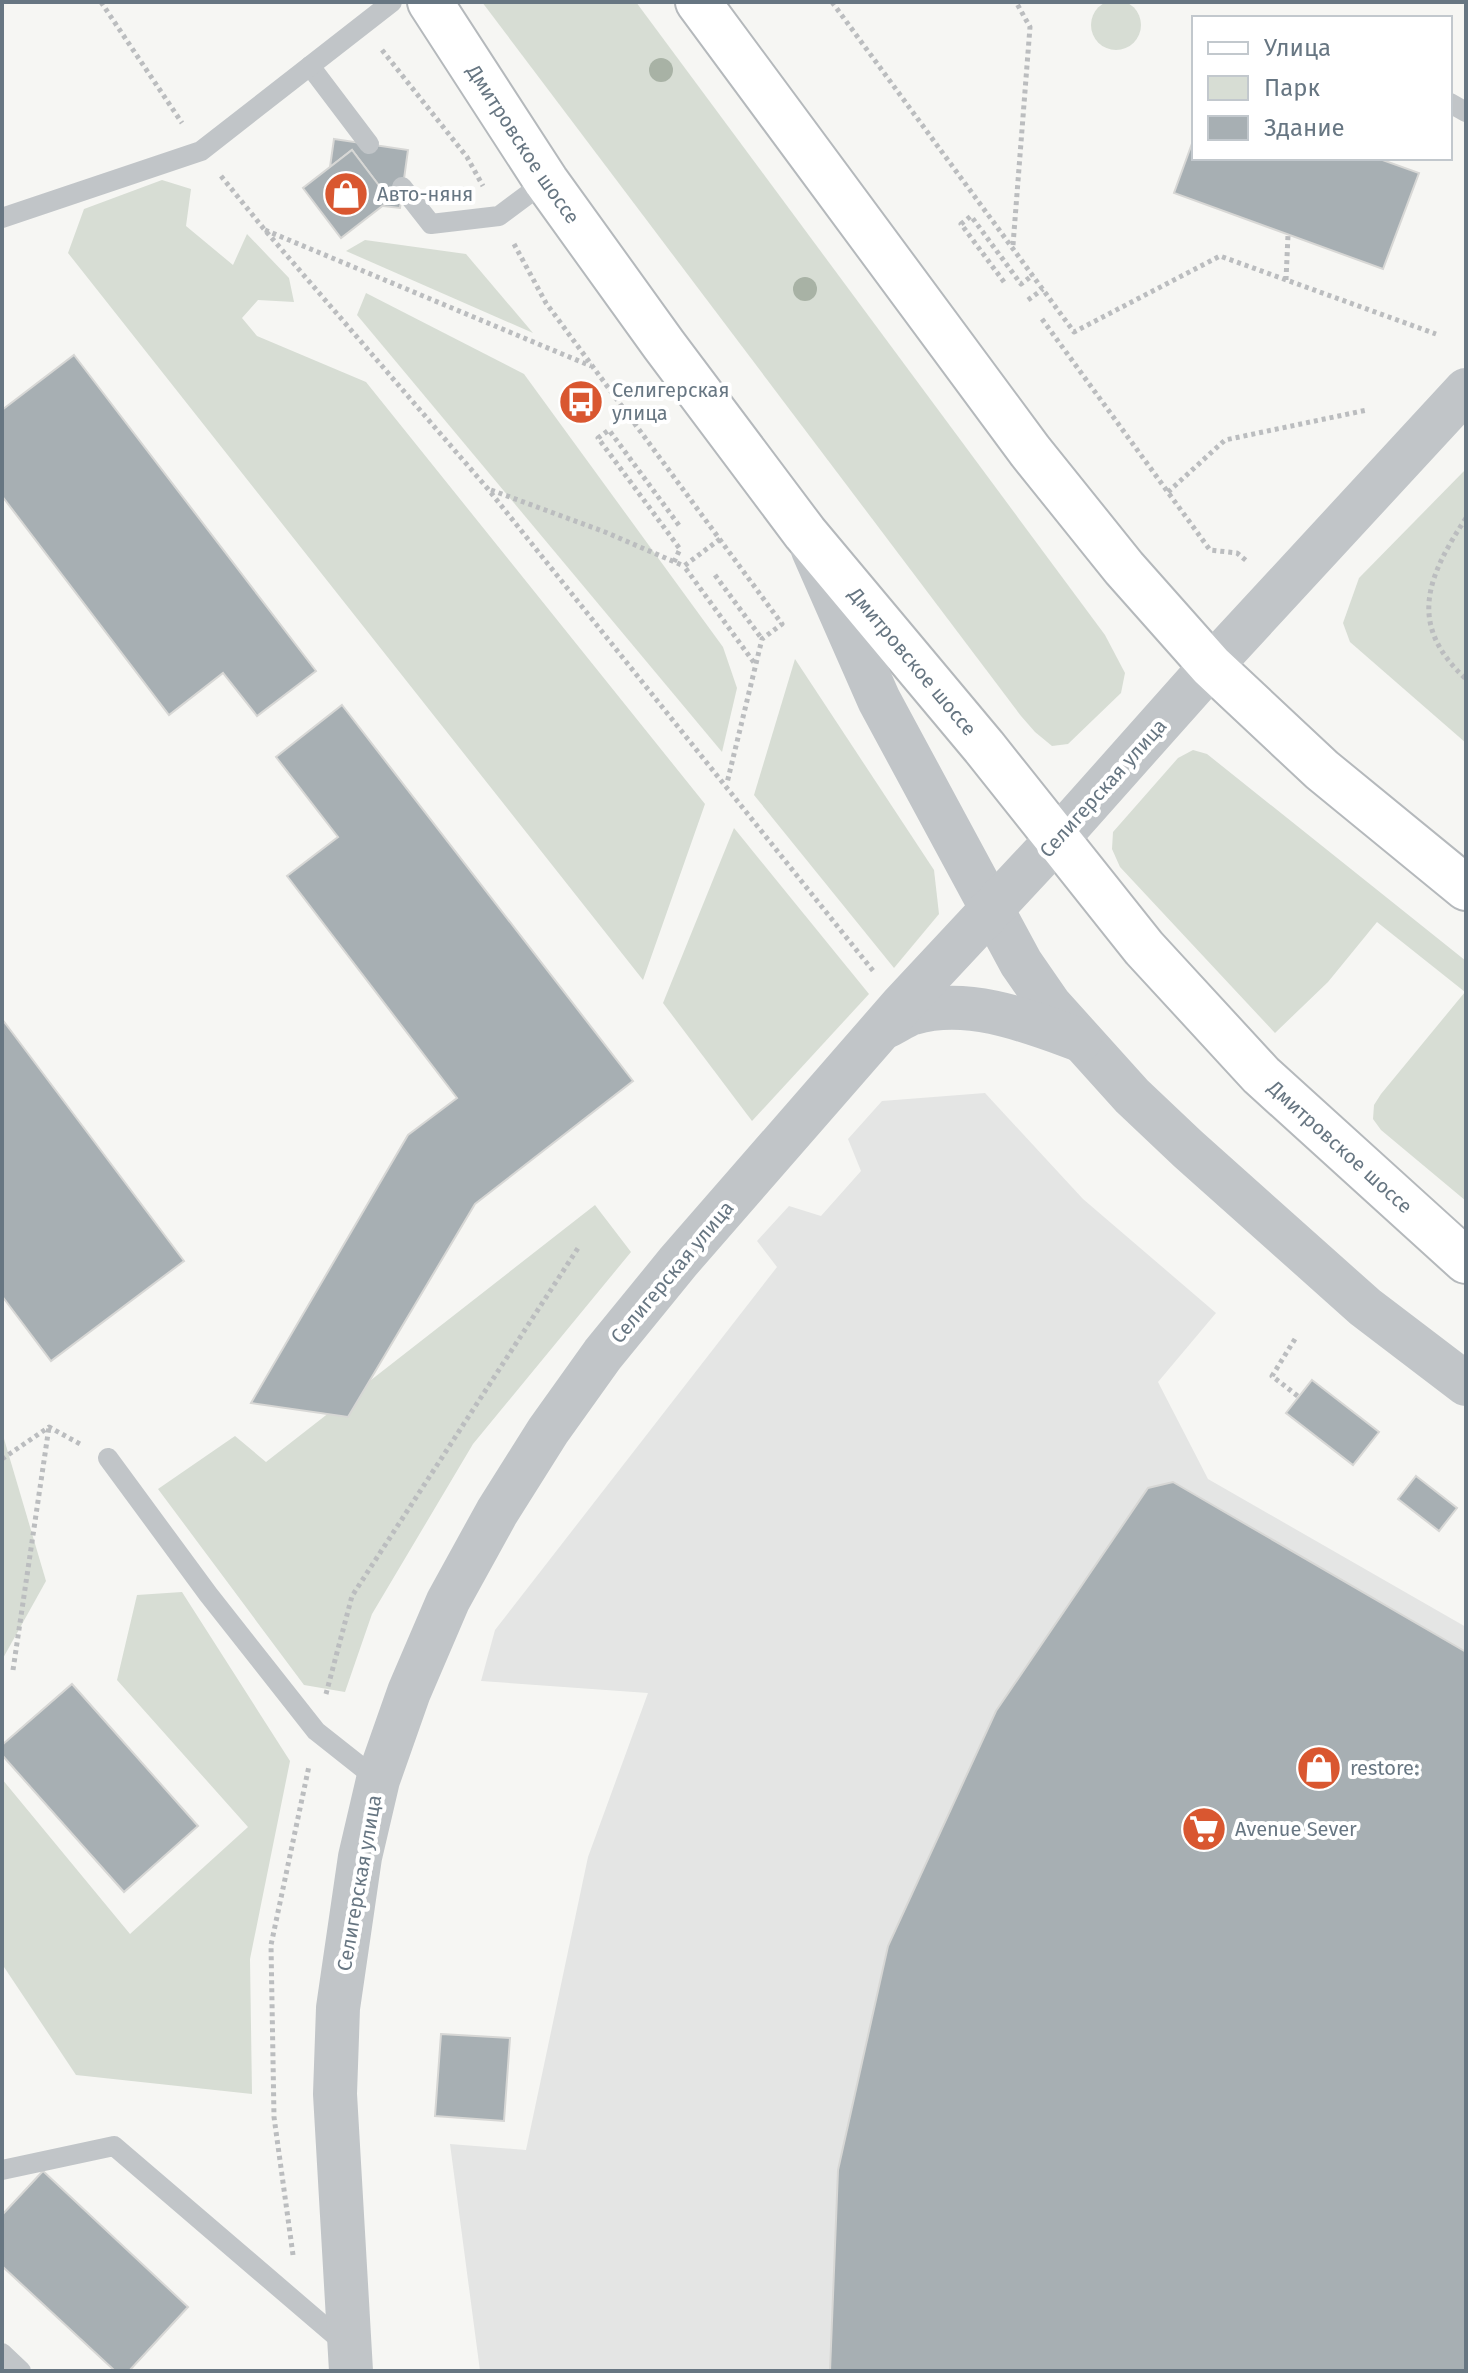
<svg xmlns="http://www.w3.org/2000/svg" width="1468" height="2373" viewBox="0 0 1468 2373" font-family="'Fira Sans',sans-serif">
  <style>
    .built { fill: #e4e5e4 }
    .green { fill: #d7ddd4 }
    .building { fill: #a7afb3; stroke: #d7d7d5; stroke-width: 2 }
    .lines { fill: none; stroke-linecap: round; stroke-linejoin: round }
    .primary-casing { stroke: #b5b9bc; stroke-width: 48 }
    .path { stroke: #bbbdbf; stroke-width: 5; stroke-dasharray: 4 4; stroke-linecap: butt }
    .service { stroke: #c1c5c8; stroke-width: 20 }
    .tertiary { stroke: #c1c5c8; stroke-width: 44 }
    .primary { stroke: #fff; stroke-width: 44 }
    .tree { fill: #a8b2a5 }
    .labels { text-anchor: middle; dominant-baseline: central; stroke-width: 8; stroke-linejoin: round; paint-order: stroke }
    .street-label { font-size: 20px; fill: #677682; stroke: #fff }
    .poi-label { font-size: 20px; fill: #677682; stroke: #fff; text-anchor: start }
  </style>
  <rect width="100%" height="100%" fill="#f6f6f3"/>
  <!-- built -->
  <path class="built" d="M985 1093 1083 1199 1216 1313 1158 1382 1208 1479 1466 1627V2371H480L450 2144 526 2150 588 1857 648 1693 481 1681 495 1630 777 1267 757 1241 789 1206 821 1216 861 1171 848 1139 882 1101Z"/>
  <!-- green -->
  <g class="green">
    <circle cx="1116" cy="25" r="25"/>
    <path d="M482 2H636L1105 635 1125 673 1121 693 1068 744 1052 746 1035 732 1021 716Z"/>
    <path d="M162 180 191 189 186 226 233 265 247 234 289 278 294 302 258 300 242 318 257 336 366 382 705 804 643 980 68 253 84 209Z"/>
    <path d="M365 240 466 254 533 333 346 251Z"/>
    <path d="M366 293 524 374 723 647 737 688 722 752 357 315Z"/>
    <path d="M1466 469V743L1350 642 1343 623 1359 578Z"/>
    <path d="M795 659 934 870 939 914 894 968 754 795Z"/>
    <path d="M1193 750 1207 754 1466 961V1201L1381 1130 1373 1119 1374 1105 1381 1094 1465 992 1377 922 1328 982 1275 1033 1120 867 1112 849 1113 832 1178 758Z"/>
    <path d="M734 828 869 994 752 1121 663 1003Z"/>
    <path d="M595 1205 631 1252 473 1444 372 1614 345 1692 304 1685 158 1489 235 1436 266 1462Z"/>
    <path d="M2 1432 46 1581 2 1660Z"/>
    <path d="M182 1592 290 1761 250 1959 252 2094 76 2075 2 1964V1779L130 1934 248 1827 117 1680 137 1595Z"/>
  </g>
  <!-- building -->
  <g class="building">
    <path d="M1194 138V158H1377L1419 173 1383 269 1174 193Z"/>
    <path d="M334 139 408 150 400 208 383 206 390 200 352 150 330 167Z"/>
    <path d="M352 150 390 200 341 238 303 188Z"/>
    <path d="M74 355 316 671 257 716 223 673 169 715 2 496V410Z"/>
    <path d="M342 705 633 1081 475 1204 348 1417 251 1403 408 1135 457 1098 287 876 338 837 276 757Z"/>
    <path d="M2 1019 184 1261 51 1361 2 1296Z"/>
    <path d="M1312 1380 1379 1432 1353 1465 1286 1413Z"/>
    <path d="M1416 1476 1457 1508 1439 1531 1398 1499Z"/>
    <path d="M1173 1482 1466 1652V2371H830L838 2170 888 1946 996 1711 1148 1488Z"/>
    <path d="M72 1684 198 1826 124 1892 2 1755V1745Z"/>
    <path d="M441 2034 510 2038 504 2121 435 2116Z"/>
    <path d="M43 2171 188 2307 129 2371H115L2 2266V2215Z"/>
  </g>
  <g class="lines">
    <!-- primary casing -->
    <g class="primary-casing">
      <g id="primary">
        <path id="s1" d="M430 2 546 181 664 345 805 533 984 747 1144 948 1261 1075 1466 1261"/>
        <path d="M698 2 1030 451 1124 568 1211 666 1322 770 1466 888"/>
      </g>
    </g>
    <!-- path -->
    <g class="path">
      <path d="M101 2 182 123"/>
      <path d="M832 2 1074 332 1220 256 1436 334"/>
      <path d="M382 50 467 157 483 186"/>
      <path d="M221 176 264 229 488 489 874 972"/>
      <path d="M265 230 591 366"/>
      <path d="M514 244 546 303 782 624 762 639 727 783"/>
      <path d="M1013 245 1030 27 1016 2"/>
      <path d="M1286 280 1288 235"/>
      <path d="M1004 282 961 224 971 216 1021 284 1033 275"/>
      <path d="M1028 300 1043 289"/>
      <path d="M1042 319 1210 550 1237 553 1248 562"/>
      <path d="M491 490 605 532 684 566"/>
      <path d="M1168 492 1225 440 1367 410"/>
      <path d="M1466 518C1428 576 1406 624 1466 679"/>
      <path d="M720 539 684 566 755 664"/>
      <path d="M674 562 680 549 598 438 609 430 681 528"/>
      <path d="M715 575 762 639"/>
      <path d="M1295 1339 1272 1376 1299 1397"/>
      <path d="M2 1459 49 1427 82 1445"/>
      <path d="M13 1670 49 1427"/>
      <path d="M326 1694 352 1596 580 1245"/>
      <path d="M293 2255 274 2117 271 1945 309 1766"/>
    </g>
    <!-- service -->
    <g class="service">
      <path d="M310 66 369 144"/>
      <path d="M1450 103 1466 112"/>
      <path d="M402 187 431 224 499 216 546 181"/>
      <path d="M2 218 201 151 392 2"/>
      <path d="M108 1458 208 1594 316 1731 378 1780"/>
      <path d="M2 2170 114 2146 345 2344"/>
      <path d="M2 2353 21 2371"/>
    </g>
    <!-- tertiary -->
    <g class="tertiary">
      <path d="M813 550 879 700 1021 963 1050 1005 1132 1096 1188 1149 1365 1307 1466 1384"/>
      <path d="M885 1027C894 1023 904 1016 913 1013 969 997 1028 1021 1080 1040"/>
      <path d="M351 2371 335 2094 338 2008 360 1857 378 1780 409 1692 448 1601 497 1512 548 1431 603 1354 678 1262 902 1005 1057 839 1211 666 1466 390"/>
    </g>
    <!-- primary -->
    <use href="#primary" class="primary"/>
  </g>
  <!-- trees -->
  <g class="tree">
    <circle cx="661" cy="70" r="12"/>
    <circle cx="805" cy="289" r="12"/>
  </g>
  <!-- icons -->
  <defs>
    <g id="shop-disc" transform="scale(2.3)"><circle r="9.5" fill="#d95730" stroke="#fff"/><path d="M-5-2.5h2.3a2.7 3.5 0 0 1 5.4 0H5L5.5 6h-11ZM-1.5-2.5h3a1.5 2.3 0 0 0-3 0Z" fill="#fff"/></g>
    <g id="bus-disc" transform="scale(2.3)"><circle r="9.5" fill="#d95730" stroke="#fff"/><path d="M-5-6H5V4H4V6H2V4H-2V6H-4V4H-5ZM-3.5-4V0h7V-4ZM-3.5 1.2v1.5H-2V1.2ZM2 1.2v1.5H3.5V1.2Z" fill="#fff"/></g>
    <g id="supermarket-disc" transform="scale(2.3)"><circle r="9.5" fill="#d95730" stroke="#fff"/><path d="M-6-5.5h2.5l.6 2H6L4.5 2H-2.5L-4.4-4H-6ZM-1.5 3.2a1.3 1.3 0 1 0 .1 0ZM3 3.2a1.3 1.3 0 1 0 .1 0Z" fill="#fff"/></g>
  </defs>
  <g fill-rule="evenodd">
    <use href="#shop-disc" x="346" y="194"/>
    <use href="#bus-disc" x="581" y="402"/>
    <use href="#shop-disc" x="1319" y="1768"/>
    <use href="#supermarket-disc" x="1204" y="1829"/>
  </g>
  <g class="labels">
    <!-- street labels -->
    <g class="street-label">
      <text stroke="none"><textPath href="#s1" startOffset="170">Дмитровское шоссе</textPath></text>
      <text stroke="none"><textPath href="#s1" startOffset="818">Дмитровское шоссе</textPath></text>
      <text transform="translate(1103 788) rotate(-48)">Селигерская улица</text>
      <text stroke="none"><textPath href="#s1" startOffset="1466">Дмитровское шоссе</textPath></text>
      <text transform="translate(672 1272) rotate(-50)">Селигерская улица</text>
      <text transform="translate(359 1883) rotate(-80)">Селигерская улица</text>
    </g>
    <!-- poi labels -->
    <g class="poi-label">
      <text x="377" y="194">Авто-няня</text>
      <text x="612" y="390">Селигерская<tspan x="612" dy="23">улица</tspan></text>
      <text x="1350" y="1768">restore:</text>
      <text x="1235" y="1829">Avenue Sever</text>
    </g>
  </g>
  <!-- border -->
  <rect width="1468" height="2373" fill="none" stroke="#677682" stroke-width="8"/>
  <!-- legend -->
  <rect x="1192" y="16" width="260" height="144" fill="#ffffff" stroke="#c2c8cd" stroke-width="2"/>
  <rect x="1208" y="42" width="40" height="12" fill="#ffffff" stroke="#c2c8cd" stroke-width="2"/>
  <text x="1264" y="56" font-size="24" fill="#677682">Улица</text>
  <rect x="1208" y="76" width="40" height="24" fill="#d7ddd4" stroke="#c2c8cd" stroke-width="2"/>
  <text x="1264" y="96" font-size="24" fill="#677682">Парк</text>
  <rect x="1208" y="116" width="40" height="24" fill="#a7afb3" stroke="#c2c8cd" stroke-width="2"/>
  <text x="1264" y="136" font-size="24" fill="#677682">Здание</text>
</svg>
